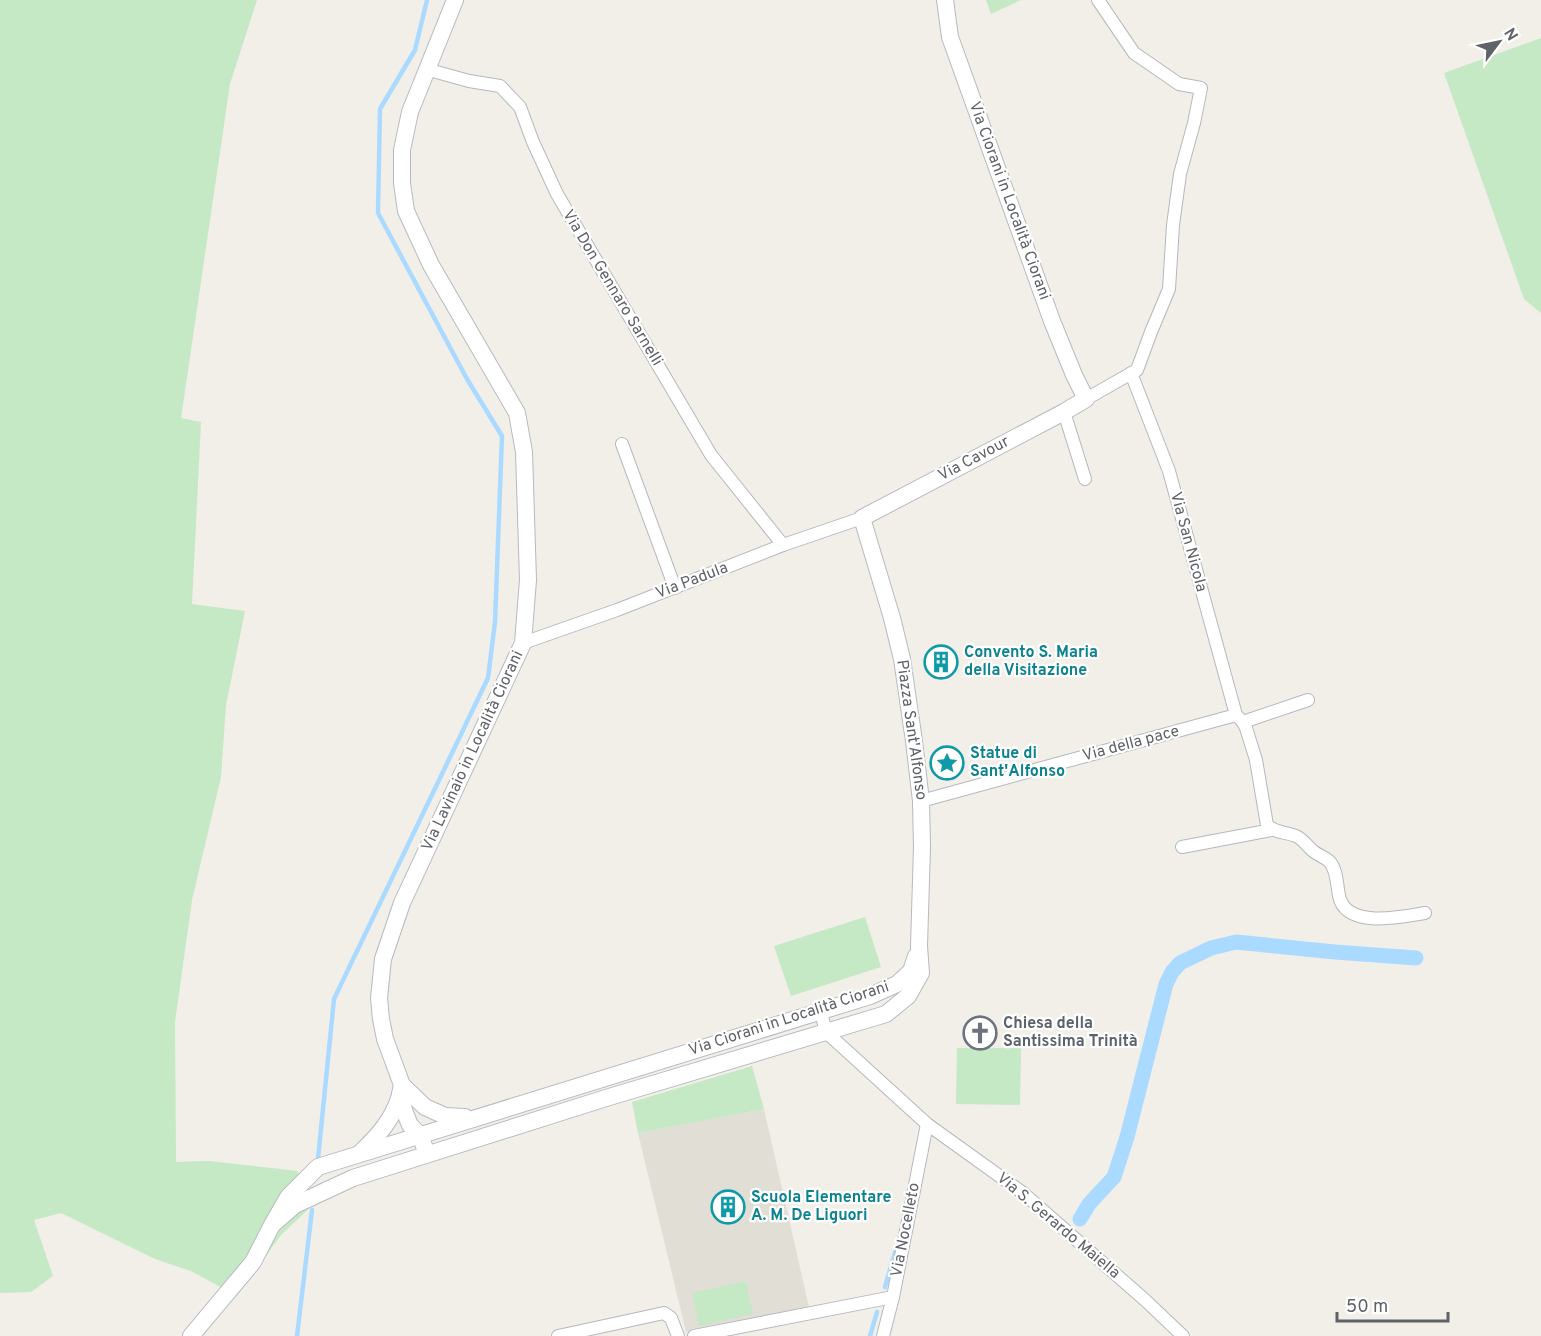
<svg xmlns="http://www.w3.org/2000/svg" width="1541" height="1336" viewBox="0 0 1541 1336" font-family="Overpass,sans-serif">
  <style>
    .education { fill: #e1ded6 }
    .green { fill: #c5e8c5 }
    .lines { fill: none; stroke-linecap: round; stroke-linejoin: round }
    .stream { stroke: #aadaff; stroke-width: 4.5 }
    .canal { stroke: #aadaff; stroke-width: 15 }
    .street-casing { stroke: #b5b8bc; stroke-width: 14 }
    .secondary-casing { stroke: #b6babf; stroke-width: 18 }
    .street { stroke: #fff; stroke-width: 12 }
    .secondary { stroke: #fff; stroke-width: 16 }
    .labels { text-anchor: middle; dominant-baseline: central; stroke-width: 4.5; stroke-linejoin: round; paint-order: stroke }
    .street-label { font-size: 16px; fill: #5f6368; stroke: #fff }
    .culture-label { font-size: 16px; font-weight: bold; fill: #0d838f; stroke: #fff; text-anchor: start }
    .worship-label { font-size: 16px; font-weight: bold; fill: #5b616d; stroke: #fff; text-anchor: start }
  </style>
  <rect width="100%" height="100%" fill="#f1efe8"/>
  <!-- education -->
  <path class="education" d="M764 1109 809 1307 686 1332 638 1133Z"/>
  <!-- green -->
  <g class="green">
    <path d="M0 0H257L230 84 181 418 201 422 192 604 245 611 226 705 221 777 192 900 175 1022 176 1162 209 1161 297 1171 316 1202 281 1235 237 1296 191 1271 155 1259 61 1213 34 1220 53 1276 31 1292 0 1293Z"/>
    <path d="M986 0H1021L991 14Z"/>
    <path d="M1541 38V313L1524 299 1444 73Z"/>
    <path d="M865 917 881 967 791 996 774 946Z"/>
    <path d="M957 1048H1021L1020 1105 956 1104Z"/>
    <path d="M752 1066 764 1109 638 1133 632 1102Z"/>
    <path d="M746 1281 753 1314 699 1326 692 1293Z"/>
  </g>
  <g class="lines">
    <!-- stream -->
    <g class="stream">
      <path d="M318 1159 334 999 488 678 495 622 502 436 467 379 378 213 380 109 415 50 427 0"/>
      <path d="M885 1287 897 1246"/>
      <path d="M297 1336 312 1210"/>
      <path d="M870 1336 877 1312"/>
    </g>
    <!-- canal -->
    <path class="canal" d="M1080 1219 1089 1204 1114 1177 1127 1137 1166 984 1172 972 1180 963 1211 948 1236 942 1335 952 1416 958"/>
    <!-- street casing -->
    <g class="street-casing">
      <g id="street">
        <path d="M425 74 433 71 469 81 500 86 520 107 533 142 557 194 711 455 783 545"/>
        <path d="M1131 373 1169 471 1236 715 1243 722 1246 728 1256 760 1267 825C1275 833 1286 832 1296 836 1304 840 1307 846 1313 851 1318 855 1324 857 1329 861 1337 869 1337 885 1339 896 1346 929 1401 917 1425 913"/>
        <path d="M1086 399 1137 370 1151 332 1169 289 1173 225 1180 174 1194 123 1201 88 1179 84 1134 53 1098 0"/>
        <path d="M1064 412 1085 479"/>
        <path d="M622 444 675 588"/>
        <path d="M523 643 617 610 783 545 862 518"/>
        <path d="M1243 722 1308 700"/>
        <path d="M921 801 1236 715"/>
        <path d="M1182 847 1272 830"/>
        <path d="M821 1012 826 1032 927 1124 1023 1193 1145 1300 1183 1336"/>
        <path d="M558 1336 664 1313 671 1318 678 1336"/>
        <path d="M694 1336 893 1297"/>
        <path d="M883 1336 893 1297 927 1124"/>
      </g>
    </g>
    <!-- secondary casing -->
    <g class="secondary-casing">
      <g id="secondary">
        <path d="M402 1085 425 1107 445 1116 465 1117"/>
        <path d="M361 1152C379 1135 393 1119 400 1095"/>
        <path d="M427 1154 420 1135 410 1125 405 1113 400 1094 402 1085 385 1039 381 1019 379 998 383 959 402 903 523 643 528 580 524 452 517 413 431 265 406 211 402 183V150L410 112 455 0"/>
        <path d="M272 1225 295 1205 353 1178 606 1098 886 1014 908 996 921 973 919 946 922 847 921 801 914 741 902 659 892 618 862 518 1064 412 1086 399 1074 375 1052 321 950 37 945 0"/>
        <path d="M191 1336 253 1262 272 1225 288 1197 318 1167 870 996 897 984 911 971 916 956"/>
      </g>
    </g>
    <!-- street -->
    <use href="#street" class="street"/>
    <!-- secondary -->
    <use href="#secondary" class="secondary"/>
  </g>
  <!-- icons -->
  <defs>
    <g id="building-ring" transform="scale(1.725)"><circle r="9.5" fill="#fff" stroke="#0f9aa8" stroke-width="1.5"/><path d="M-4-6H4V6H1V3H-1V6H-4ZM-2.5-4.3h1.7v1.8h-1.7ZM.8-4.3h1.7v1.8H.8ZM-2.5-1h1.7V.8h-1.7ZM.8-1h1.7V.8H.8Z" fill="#0f9aa8"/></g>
    <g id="sight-ring" transform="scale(1.725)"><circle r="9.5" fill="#fff" stroke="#0f9aa8" stroke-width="1.5"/><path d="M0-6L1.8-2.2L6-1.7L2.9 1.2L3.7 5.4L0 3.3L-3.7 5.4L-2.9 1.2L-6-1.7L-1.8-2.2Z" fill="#0f9aa8"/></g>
    <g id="church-ring" transform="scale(1.725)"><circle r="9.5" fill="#fff" stroke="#6b7280" stroke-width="1.5"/><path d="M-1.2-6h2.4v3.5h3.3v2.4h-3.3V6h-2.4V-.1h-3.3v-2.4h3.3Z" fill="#6b7280"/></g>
  </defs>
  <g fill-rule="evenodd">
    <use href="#building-ring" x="941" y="662"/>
    <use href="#sight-ring" x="947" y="763"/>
    <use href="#church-ring" x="980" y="1033"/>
    <use href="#building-ring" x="728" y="1207"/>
  </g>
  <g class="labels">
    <!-- street labels -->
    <g class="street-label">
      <text transform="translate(1009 201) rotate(70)">Via Ciorani in Località Ciorani</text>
      <text transform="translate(612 288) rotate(59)">Via Don Gennaro Sarnelli</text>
      <text transform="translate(974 459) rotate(-28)">Via Cavour</text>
      <text transform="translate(1188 542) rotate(75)">Via San Nicola</text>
      <text transform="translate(692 581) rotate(-21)">Via Padula</text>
      <text transform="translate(911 730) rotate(82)">Piazza Sant'Alfonso</text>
      <text transform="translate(1131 744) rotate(-15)">Via della pace</text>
      <text transform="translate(473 751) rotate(-65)">Via Lavinaio in Località Ciorani</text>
      <text transform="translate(789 1019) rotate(-18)">Via Ciorani in Località Ciorani</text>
      <text transform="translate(1058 1226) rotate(40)">Via S. Gerardo Maiella</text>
      <text transform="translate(906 1230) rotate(-79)">Via Nocelleto</text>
    </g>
    <!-- culture labels -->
    <g class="culture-label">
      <text x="964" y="653">Convento S. Maria<tspan x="964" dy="18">della Visitazione</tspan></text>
      <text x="970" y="754">Statue di<tspan x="970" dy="18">Sant'Alfonso</tspan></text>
      <text x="751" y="1198">Scuola Elementare<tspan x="751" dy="18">A. M. De Liguori</tspan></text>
    </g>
    <!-- worship labels -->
    <g class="worship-label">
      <text x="1003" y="1024">Chiesa della<tspan x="1003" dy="18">Santissima Trinità</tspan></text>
    </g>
  </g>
  <!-- north arrow -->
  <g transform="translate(1499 42) rotate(58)" stroke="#ffffff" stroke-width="4.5" paint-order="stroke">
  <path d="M0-4.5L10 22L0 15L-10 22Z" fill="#5f6368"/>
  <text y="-9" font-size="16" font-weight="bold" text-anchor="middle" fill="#5f6368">N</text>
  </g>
  <!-- scale -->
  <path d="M1337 1312v9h111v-9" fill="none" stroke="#5f6368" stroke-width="3"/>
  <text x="1346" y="1312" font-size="18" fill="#5f6368" stroke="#ffffff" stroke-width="4.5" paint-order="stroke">50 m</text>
</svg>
